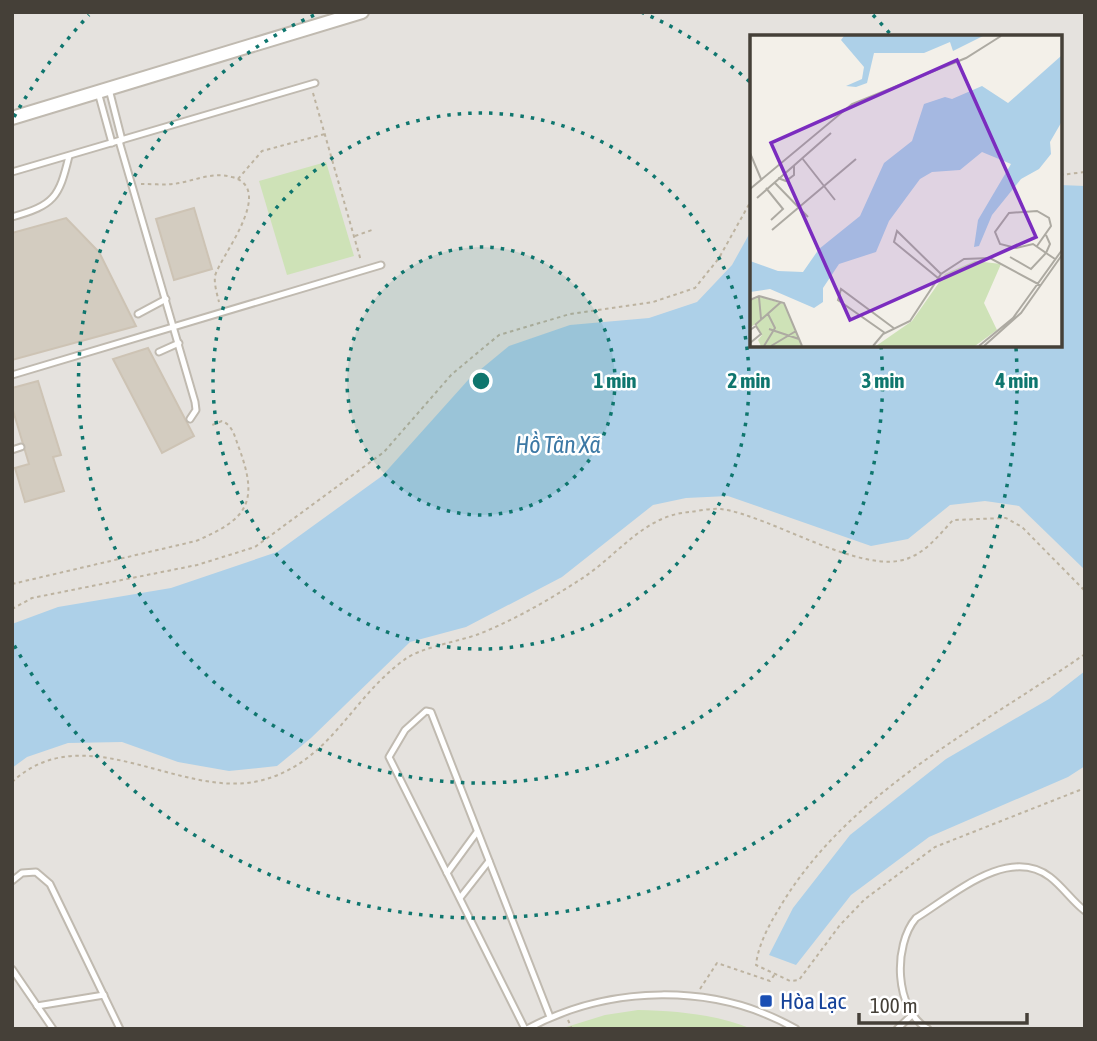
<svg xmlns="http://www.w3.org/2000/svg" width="1097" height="1041" viewBox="0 0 1097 1041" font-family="'Asap Condensed',sans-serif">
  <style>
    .industrial { fill: #e5e2de; fill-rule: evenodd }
    .green { fill: #cee2b7 }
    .water { fill: #add0e8 }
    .building { fill: #d3ccc0; stroke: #cdc3b4; stroke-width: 2 }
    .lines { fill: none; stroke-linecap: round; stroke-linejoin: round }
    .service-casing { stroke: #c0bab0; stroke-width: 9 }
    .tertiary-casing { stroke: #c0bab0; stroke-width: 16 }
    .path { stroke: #bdb3a0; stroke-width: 2; stroke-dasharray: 3.5 3.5; stroke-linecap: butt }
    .service { stroke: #fff; stroke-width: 5 }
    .tertiary { stroke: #fff; stroke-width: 12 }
    .ring { fill: none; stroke: #0f766e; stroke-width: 3.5; stroke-dasharray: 3.5 7 }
    .transit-dot { fill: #1a4fb4; stroke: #fff; stroke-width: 2.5 }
    .labels { text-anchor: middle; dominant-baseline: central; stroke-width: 5; stroke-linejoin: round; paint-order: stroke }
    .transit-label { font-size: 23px; fill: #164399; stroke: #fff; text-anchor: start }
    .water-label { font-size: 24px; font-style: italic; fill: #3d79a5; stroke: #fff }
    .inset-road { fill: none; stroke: #adaaa2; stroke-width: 2 }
    .view { fill: #7b2cbf; fill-opacity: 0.15; stroke: #7b2cbf; stroke-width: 3.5 }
    .inset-edge { fill: none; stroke: #454038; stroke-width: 3.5 }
    .centre { fill: #0f766e; stroke: #fff; stroke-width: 3.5 }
    .ring-label { font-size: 21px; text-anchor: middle; font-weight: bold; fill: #0f766e; stroke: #fff; stroke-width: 5; stroke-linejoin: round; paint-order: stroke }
  </style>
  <rect width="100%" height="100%" fill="#f3f0e9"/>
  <!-- industrial -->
  <path class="industrial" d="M12 12H1085V1029H12ZM752 37H1060V345H752Z"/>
  <!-- green -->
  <g class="green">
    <path d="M326 162 354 256 287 275 259 181Z"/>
    <path d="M638 1010C677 1011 715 1014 752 1029H560L605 1015Z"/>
  </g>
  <!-- water -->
  <g class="water">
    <path d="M1060 185 1085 186V570L1019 506 985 501 950 505 908 539 871 546 728 496 686 498 653 505 562 577 466 627 410 642 311 738 277 766 229 771 178 762 122 742 68 743 27 757 12 768V624L58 607 171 588 277 552 382 476 469 379 509 346 570 325 649 318 697 302 732 265 752 229V345H1060Z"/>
    <path d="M1085 671V766L1068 777 929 837 851 895 796 965 769 955 793 908 850 835 946 759 1049 699Z"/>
  </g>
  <!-- building -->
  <g class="building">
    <path d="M194 208 212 269 174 280 156 219Z"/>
    <path d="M66 218 99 252 136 326 12 360V233Z"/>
    <path d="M148 348 194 436 162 453 113 359Z"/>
    <path d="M38 381 61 455 53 457 64 491 25 502 15 468 29 464 12 407V388Z"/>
  </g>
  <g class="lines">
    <!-- service casing -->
    <g class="service-casing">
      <g id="service">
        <path d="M109 89 122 140"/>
        <path d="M98 92 112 143"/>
        <path d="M119 141 195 402 196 410 190 419"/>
        <path d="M12 172 315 83"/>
        <path d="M12 217C54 205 59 198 69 156"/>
        <path d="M138 314 166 299"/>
        <path d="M159 352 179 343"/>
        <path d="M12 375 381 265"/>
        <path d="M12 450 21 447"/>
        <path d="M447 873 477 832"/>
        <path d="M12 881 22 873 36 872 50 884 120 1029"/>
        <path d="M460 898 489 861"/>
        <path d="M12 969 53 1029"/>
        <path d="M37 1006 104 995"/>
        <path d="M525 1029 389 757 405 730 426 711 431 712 550 1017"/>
        <path d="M527 1029C609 985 714 982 796 1029"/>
        <path d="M897 1029 911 1016"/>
        <path d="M928 1029C894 1010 893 945 916 918 952 896 1008 845 1050 877 1063 887 1072 901 1085 911"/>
      </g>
    </g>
    <!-- tertiary casing -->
    <g class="tertiary-casing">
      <path id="tertiary" d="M12 118 362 12"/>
    </g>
    <!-- path -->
    <g class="path">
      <path d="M313 93 361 261"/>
      <path d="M1060 175 1085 172"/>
      <path d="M238 179 262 151 325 134"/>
      <path d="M141 184C151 184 163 185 173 184 192 182 212 171 232 177 277 189 219 258 215 276 214 284 217 294 219 302"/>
      <path d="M355 236 372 230"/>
      <path d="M12 584 196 541C248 519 259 502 239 448 235 438 233 425 222 421L210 426"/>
      <path d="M12 609 32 598 197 565 255 547 384 452 452 374 499 335 570 314 653 302 695 288 719 258 752 199"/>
      <path d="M1085 654C979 728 848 792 780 907 769 925 758 945 756 965L790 981 799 980 840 925 865 899 935 847 1085 788"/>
      <path d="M12 782C85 715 178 799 259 781 330 764 350 699 404 660 421 647 457 642 479 634 514 620 547 601 578 581 616 558 642 516 689 512 699 511 711 508 721 509 772 516 863 577 909 558 927 551 940 534 953 520L1006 518 1022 527 1085 591"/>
      <path d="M700 989 717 963 770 981 775 974"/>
      <path d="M568 1020 572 1029"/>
    </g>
    <!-- service -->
    <use href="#service" class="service"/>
    <!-- tertiary -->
    <use href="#tertiary" class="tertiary"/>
  </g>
  <!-- distance rings -->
  <circle cx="481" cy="381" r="134" fill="#0f766e" fill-opacity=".12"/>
  <g class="ring">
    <circle cx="481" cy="381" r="134"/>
    <circle cx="481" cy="381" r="268"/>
    <path d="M641 12A402 402 0 0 1 750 82M881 346A402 402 0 1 1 321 12"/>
    <path d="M14 117A536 536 0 0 1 89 15M873 15A536 536 0 0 1 892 36M1016 348A536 536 0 0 1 14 645"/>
  </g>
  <!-- markers -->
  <rect class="transit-dot" x="759" y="994" width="14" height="14" rx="3.5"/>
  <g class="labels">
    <!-- transit labels -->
    <g class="transit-label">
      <text x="780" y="1001">Hòa Lạc</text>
    </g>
    <!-- water labels -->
    <g class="water-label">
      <text x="558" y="444">Hồ Tân Xã</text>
    </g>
  </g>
  <!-- overview -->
  <g transform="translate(750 35)">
    <rect width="312" height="312" fill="#f3f0e9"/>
    <path d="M225 226 251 229 234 268 247 295 225 311H126L162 286 195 239ZM10 262 34 269 52 311H11L8 305 12 300 5 289 0 293 1 265Z" fill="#cee2b7"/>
    <path d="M94 1H233L203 16 200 7 174 18H124L117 48 106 52 96 51 112 44 114 32 91 5ZM311 21V88L300 107 301 119 289 134 271 144 242 180 229 211 224 212 228 185 261 129 232 117 210 135 182 137 170 144 139 186 126 217 89 229 73 253V267L64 273 20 254 0 257V226L28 236 53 237 69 214 110 181 134 128 162 106 174 69 195 62 202 64 232 51 258 68Z" fill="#add0e8"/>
    <path class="inset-road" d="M0 118 11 144M52 123 85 165M28 143 36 146 44 140V130M24 147 58 182M16 153 33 174 21 185M0 154 102 69 216 23 251 1M7 163 81 98M22 195 106 124M296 200 300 209 296 218 305 224M260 222 281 234 296 218 283 209 266 213 250 209 245 197 259 178 287 176 299 183 301 191 287 211M188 243 144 207 147 196 191 239M9 262 11 284M0 265 9 261 34 268 52 311M5 290 31 267M19 294 49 304M0 295 6 291 11 299 0 308M135 298 88 265 91 254 145 294M14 311 25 293 18 279M21 311 46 296M123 311 133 299 160 286 191 239 214 224 240 223 290 250M229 311 263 283 312 215M234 311 271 278 312 220"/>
    <path class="view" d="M207 25 286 202 100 285 21 108Z"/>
    <rect width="312" height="312" class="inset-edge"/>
  </g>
  <circle cx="481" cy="381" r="10" class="centre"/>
  <g class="ring-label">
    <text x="615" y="388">1 min</text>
    <text x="749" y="388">2 min</text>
    <text x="883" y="388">3 min</text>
    <text x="1017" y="388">4 min</text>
  </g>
  <!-- border -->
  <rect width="1097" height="1041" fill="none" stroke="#454038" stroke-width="28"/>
  <!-- scale -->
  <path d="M859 1013v10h168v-10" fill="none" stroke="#454038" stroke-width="3.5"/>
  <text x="870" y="1013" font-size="21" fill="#454038" stroke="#ffffff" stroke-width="5" paint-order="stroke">100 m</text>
</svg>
